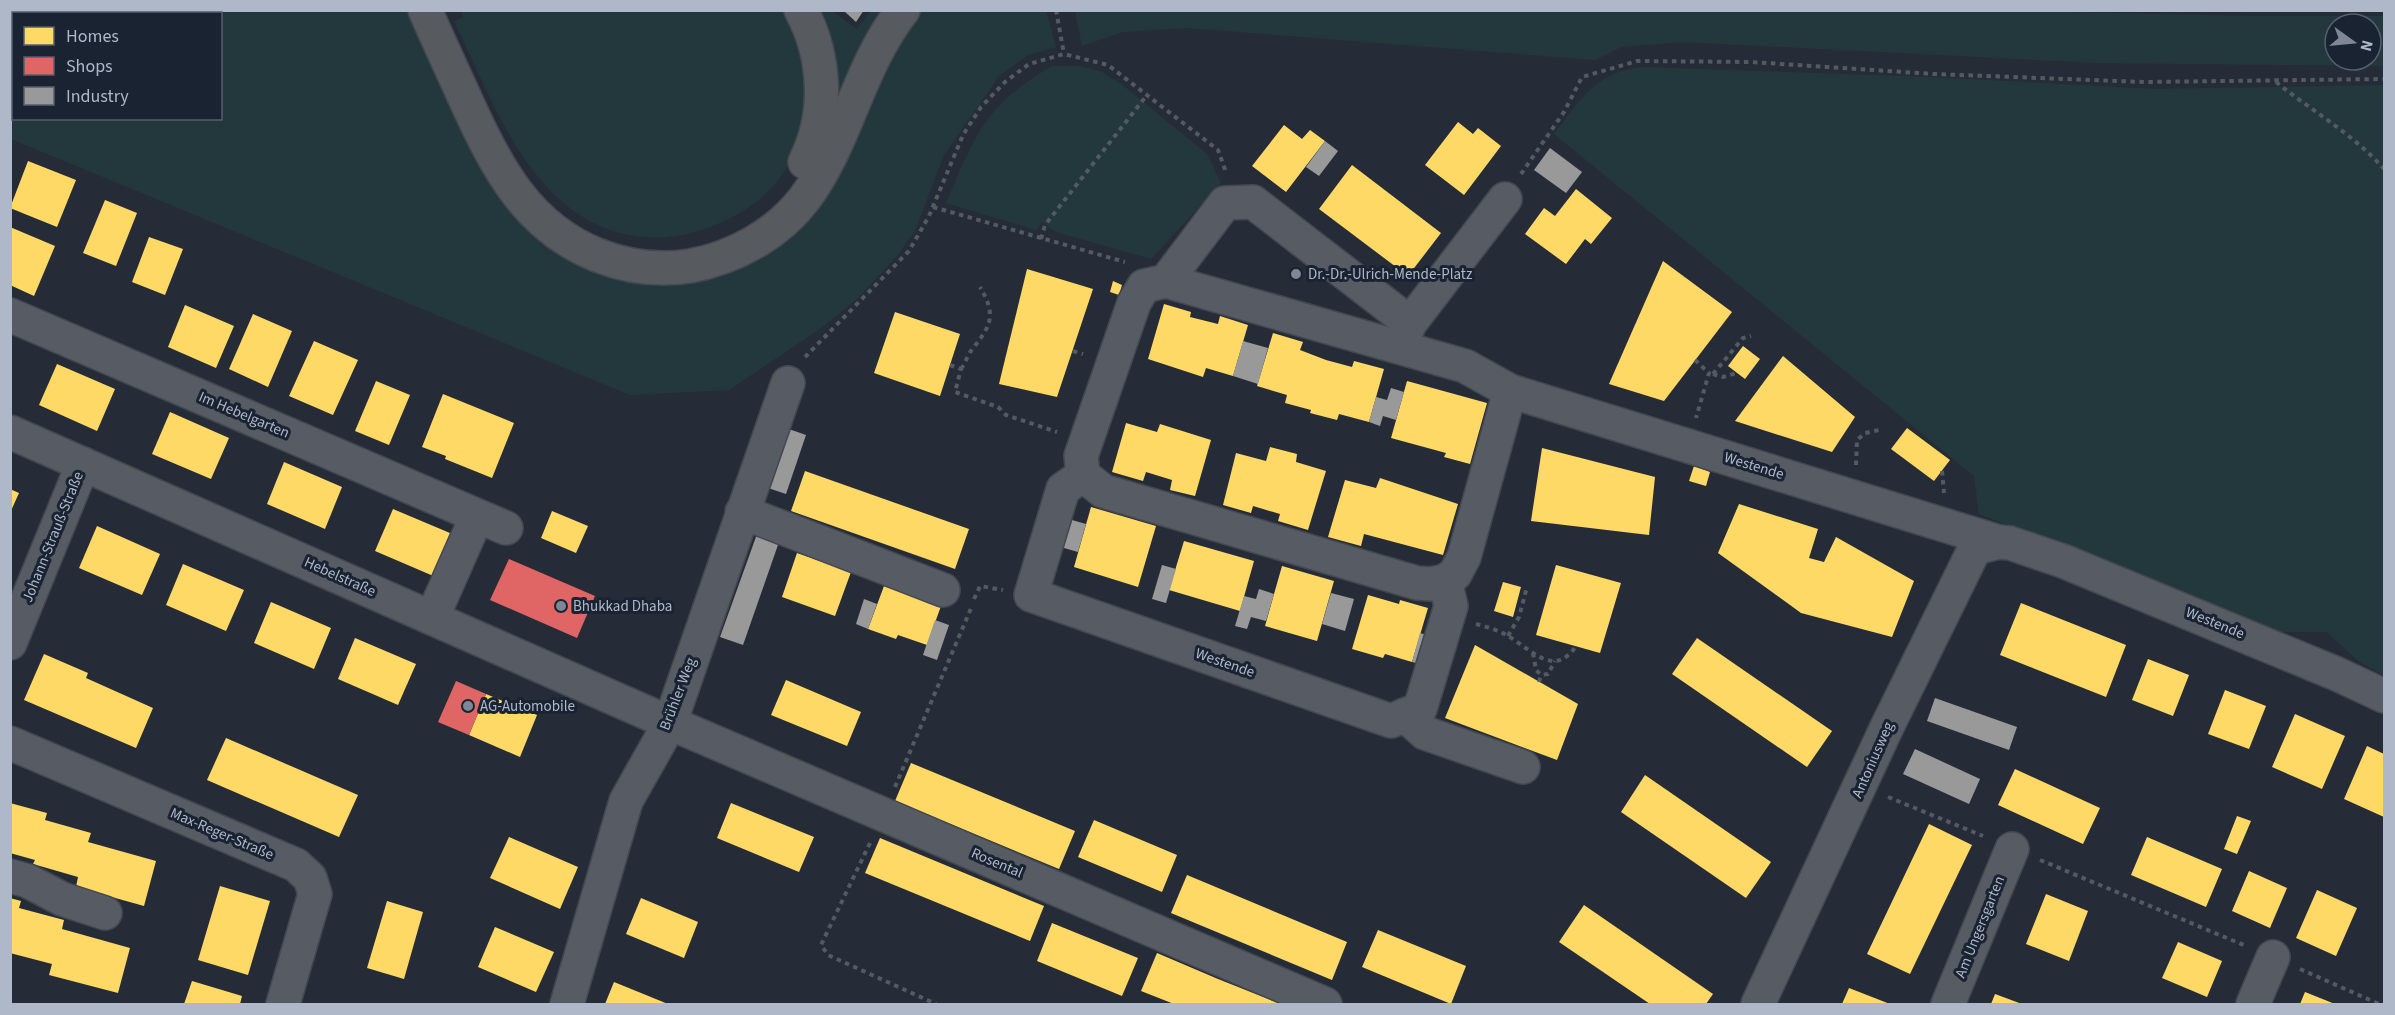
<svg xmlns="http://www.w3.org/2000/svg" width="2395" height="1015" viewBox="0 0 2395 1015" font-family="'Source Sans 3',sans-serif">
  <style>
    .green { fill: #23383d; fill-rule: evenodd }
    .homes { fill: #ffd966 }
    .shops { fill: #e06666 }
    .industry { fill: #999 }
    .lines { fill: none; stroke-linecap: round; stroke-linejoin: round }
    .minor-casing { stroke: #434750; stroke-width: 36 }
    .highway-casing { stroke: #434852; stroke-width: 36 }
    .path { stroke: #545a62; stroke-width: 4; stroke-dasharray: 4.5 4.5; stroke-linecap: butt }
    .minor { stroke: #565b64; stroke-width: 33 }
    .highway { stroke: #575a5e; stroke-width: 33 }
    .poi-dot { fill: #7f8796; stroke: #192332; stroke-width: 2 }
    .labels { text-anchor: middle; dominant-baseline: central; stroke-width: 6; stroke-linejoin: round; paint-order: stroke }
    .poi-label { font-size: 15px; fill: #afb8c9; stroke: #192332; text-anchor: start }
    .street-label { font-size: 15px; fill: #afb8c9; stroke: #192332 }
  </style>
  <rect width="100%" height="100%" fill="#262c37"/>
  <!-- green -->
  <g class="green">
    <path d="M199 10 406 11 491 182 583 265 614 278 664 282H696L726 271 775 242 903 32 920 11H1046L1056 47 1028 55 999 76 944 155 915 231 896 257 858 298 824 326 729 390 630 395 11 139 10 59 13 58 14 118H220V14L180 13Z"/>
    <path d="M461 10 784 11C809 56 814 112 791 159 780 184 757 204 734 216 674 249 608 245 557 197 508 151 483 80 454 21L463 17Z"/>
    <path d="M815 11H832L857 29 871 11H888L840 98H837Z"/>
    <path d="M2024 11 2250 16H2384V66L2099 63 1682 42 1621 47 1595 60 1188 28 1123 32 1082 46 1075 11ZM2335 24H2371V60H2335Z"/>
    <path d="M1052 66H1079L1100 71 1120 83 1207 154 1221 183 1151 259 1056 232 1042 222 1036 230 946 203C975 135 985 105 1052 66Z"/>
    <path d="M1643 67 1930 77 2156 89 2384 85V676L2357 660 2327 632H2273L1979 514 1974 476 1554 134C1579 101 1598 70 1643 67Z"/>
  </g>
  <!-- homes -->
  <g class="homes">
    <path d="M1458 122 1473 134 1478 128 1501 146 1464 195 1425 165Z"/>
    <path d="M1284 125 1302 139 1310 130 1325 141 1286 192 1252 166Z"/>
    <path d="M28 161 76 180 57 227 10 208Z"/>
    <path d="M1352 165 1441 233 1408 276 1319 209Z"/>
    <path d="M1576 189 1612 218 1591 244 1585 239 1566 264 1525 234 1544 208 1555 216Z"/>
    <path d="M105 200 137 213 116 266 83 253Z"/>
    <path d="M10 227 55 246 34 296 10 285Z"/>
    <path d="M149 237 183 249 165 295 132 282Z"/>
    <path d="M1663 261 1732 312 1664 401 1609 384Z"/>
    <path d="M1027 269 1093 289 1057 397 999 384Z"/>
    <path d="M1113 281 1122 285 1119 295 1110 292Z"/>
    <path d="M1164 304 1191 312 1190 317 1218 324 1220 316 1248 325 1233 376 1206 368 1203 377 1148 359Z"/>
    <path d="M185 305 234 326 216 368 168 347Z"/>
    <path d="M895 312 960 334 940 396 874 373Z"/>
    <path d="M253 314 292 331 268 387 229 369Z"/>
    <path d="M1273 333 1303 342 1300 350 1326 360 1352 367 1354 361 1384 369 1369 422 1339 414 1337 420 1310 413 1311 410 1285 403 1287 395 1257 386Z"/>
    <path d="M314 341 358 360 333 415 289 396Z"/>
    <path d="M1743 346 1760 359 1745 379 1728 366Z"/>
    <path d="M1783 356 1855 417 1832 452 1735 421Z"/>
    <path d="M57 364 115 389 97 431 39 405Z"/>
    <path d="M376 381 410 395 389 445 355 431Z"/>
    <path d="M1407 381 1487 403 1470 464 1444 457 1446 453 1391 438Z"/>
    <path d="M443 394 514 423 492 478 445 459 446 456 422 447Z"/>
    <path d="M170 412 229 438 211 479 152 454Z"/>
    <path d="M1126 423 1157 432 1160 424 1211 440 1195 496 1170 490 1172 480 1146 472 1143 481 1112 472Z"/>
    <path d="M1907 428 1950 460 1934 481 1891 449Z"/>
    <path d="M1270 447 1297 454 1296 462 1326 471 1308 530 1278 521 1280 514 1253 506 1251 513 1223 505 1236 453 1266 461Z"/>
    <path d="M1542 448 1655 477 1649 535 1531 521Z"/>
    <path d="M284 462 342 487 325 529 267 504Z"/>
    <path d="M1694 466 1710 472 1706 486 1689 481Z"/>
    <path d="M805 471 969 529 955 569 791 511Z"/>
    <path d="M1380 478 1458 504 1443 555 1364 534 1361 546 1328 537 1345 480 1376 488Z"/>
    <path d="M10 489 19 493 10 513Z"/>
    <path d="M1739 504 1818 529 1809 558 1824 562 1836 537 1914 581 1892 637 1801 613 1718 553Z"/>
    <path d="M1091 507 1156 526 1138 587 1074 567Z"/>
    <path d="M393 509 457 536 438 578 375 551Z"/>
    <path d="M552 511 588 526 576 553 541 538Z"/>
    <path d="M97 526 160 554 142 595 79 568Z"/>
    <path d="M1184 541 1254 561 1240 611 1169 590Z"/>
    <path d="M797 553 851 572 835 616 782 597Z"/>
    <path d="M183 564 244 590 226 631 166 605Z"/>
    <path d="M1556 565 1621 583 1600 653 1536 635Z"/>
    <path d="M1282 566 1334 581 1317 641 1265 626Z"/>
    <path d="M1503 582 1521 587 1513 617 1494 611Z"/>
    <path d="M884 586 941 606 927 645 898 635 896 639 868 629Z"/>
    <path d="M1368 595 1399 604 1400 600 1428 608 1412 662 1385 654 1383 658 1352 649Z"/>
    <path d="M271 602 331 628 314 669 254 643Z"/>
    <path d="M2021 603 2126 645 2106 697 2000 655Z"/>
    <path d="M355 638 416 664 398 705 338 679Z"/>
    <path d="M1697 638 1832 731 1807 767 1672 674Z"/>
    <path d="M1475 645 1578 704 1557 760 1445 718Z"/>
    <path d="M44 654 88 673 86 678 153 708 136 748 24 700Z"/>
    <path d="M2148 659 2189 675 2173 716 2132 700Z"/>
    <path d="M786 680 861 712 847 746 771 715Z"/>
    <path d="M2225 690 2266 706 2249 749 2208 734Z"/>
    <path d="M486 694 537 715 520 757 469 735Z"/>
    <path d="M2295 714 2345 736 2322 789 2272 767Z"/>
    <path d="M226 738 358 795 339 837 207 780Z"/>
    <path d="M2367 746 2384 754V817L2344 799Z"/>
    <path d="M911 763 1075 831 1059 869 895 801Z"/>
    <path d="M2015 769 2100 808 2083 844 1998 805Z"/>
    <path d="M1645 775 1771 862 1746 898 1621 812Z"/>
    <path d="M10 803 47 813 45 820 91 833 88 842 156 861 144 906 76 887 78 877 33 864 35 860 10 853Z"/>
    <path d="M731 803 814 837 799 872 717 838Z"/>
    <path d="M2237 816 2251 821 2237 854 2224 849Z"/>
    <path d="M1094 820 1177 855 1162 892 1078 857Z"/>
    <path d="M1929 824 1972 845 1910 974 1867 954Z"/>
    <path d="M509 837 578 867 560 909 490 878Z"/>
    <path d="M2147 837 2222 869 2206 907 2131 875Z"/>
    <path d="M880 838 1044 906 1030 941 865 873Z"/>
    <path d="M2249 871 2287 888 2270 928 2232 911Z"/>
    <path d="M1187 875 1347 942 1332 980 1171 913Z"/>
    <path d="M220 886 270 901 248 975 198 960Z"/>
    <path d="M2317 890 2357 908 2336 956 2296 938Z"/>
    <path d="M2046 894 2088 911 2069 961 2026 944Z"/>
    <path d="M10 898 21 901 19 908 64 920 62 929 130 948 118 993 49 975 52 964 10 953Z"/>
    <path d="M641 898 698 922 684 958 626 934Z"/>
    <path d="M387 901 423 912 404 979 367 968Z"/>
    <path d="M1584 905 1713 994 1706 1004H1650L1559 942Z"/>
    <path d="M1052 923 1138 958 1122 996 1037 961Z"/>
    <path d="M495 927 554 952 536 992 478 967Z"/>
    <path d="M1378 930 1466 966 1451 1004 1362 967Z"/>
    <path d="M2178 942 2222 961 2207 997 2162 978Z"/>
    <path d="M1157 953 1218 979 1281 1004H1174L1141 991Z"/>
    <path d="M192 981 242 996 240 1004H184Z"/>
    <path d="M614 982 668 1004H605Z"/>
    <path d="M1849 988 1890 1004H1842Z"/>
    <path d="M2305 992 2335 1004H2300Z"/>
    <path d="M1995 994 2022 1004H1991Z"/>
  </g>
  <!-- shops -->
  <g class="shops">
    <path d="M509 559 595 596 577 638 490 600Z"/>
    <path d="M456 681 486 694 469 735 438 722Z"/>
  </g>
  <!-- industry -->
  <g class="industry">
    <path d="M843 10H864L856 22Z"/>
    <path d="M1325 141 1338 151 1319 176 1306 167Z"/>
    <path d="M1550 148 1582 172 1566 193 1534 170Z"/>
    <path d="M1243 341 1268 348 1258 384 1233 376Z"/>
    <path d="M1391 388 1404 392 1396 420 1383 416 1380 426 1369 422 1376 397 1387 400Z"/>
    <path d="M786 428 806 435 786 494 765 487Z"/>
    <path d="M1065 518 1086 524 1078 552 1057 546Z"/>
    <path d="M757 534 779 542 743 645 720 637Z"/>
    <path d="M1162 565 1176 569 1166 603 1152 599Z"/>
    <path d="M1259 589 1274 594 1266 621 1251 617 1247 629 1235 626 1244 596 1256 599Z"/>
    <path d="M1331 593 1354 599 1345 631 1322 624Z"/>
    <path d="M864 599 877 604 868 629 856 624Z"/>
    <path d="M935 620 949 625 937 660 923 655Z"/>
    <path d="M1420 633 1434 637 1426 666 1412 662Z"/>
    <path d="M1935 698 2017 727 2009 750 1927 721Z"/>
    <path d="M1915 749 1980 779 1969 804 1903 774Z"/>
  </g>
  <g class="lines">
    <!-- minor casing -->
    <g class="minor-casing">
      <g id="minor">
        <path d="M1166 281 1465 366 1510 391 1999 542"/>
        <path d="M10 315 506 528"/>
        <path d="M1410 323 1253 202 1225 203 1166 281 1144 286 1134 303 1081 456 1083 475 1063 489 1031 595 1391 721 1420 709 1451 606 1445 581 1455 574 1464 557 1510 391"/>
        <path d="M1401 343 1410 323 1505 199"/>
        <path d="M10 432 670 723 1325 1004"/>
        <path d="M1083 475 1103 491 1417 583 1431 584 1445 581"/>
        <path d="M742 512 943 590"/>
        <path d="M432 618 477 516"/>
        <path d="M10 643 83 464"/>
        <path d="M1405 715 1425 733 1523 767"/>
        <path d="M10 743 296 865 310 878 315 894 283 1004"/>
        <path d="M10 876 28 881 62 899 105 913"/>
        <path d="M567 1004 626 801 670 723 788 383"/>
        <path d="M1758 1004 1886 729 1975 548 1999 542 2010 543 2063 561 2337 674 2384 696"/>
        <path d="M1948 1004 2012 849"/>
        <path d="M2253 1004 2273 957"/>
      </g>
    </g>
    <!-- highway casing -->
    <g class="highway-casing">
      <g id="highway">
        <path d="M425 10C439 42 454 74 468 105 498 170 528 227 597 255 627 267 658 271 690 266 734 258 778 234 805 198 847 142 858 67 903 10"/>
        <path d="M801 10C826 56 829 115 805 162"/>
        <path d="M62 14 72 10"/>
        <path d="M10 29 14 28"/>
      </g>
    </g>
    <!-- path -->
    <g class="path">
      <path d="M1056 10 1064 54"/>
      <path d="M2276 82C2312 111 2353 134 2384 169"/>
      <path d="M1521 174 1564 112 1582 77 1637 61 1751 62 1934 74 2144 82 2384 79"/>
      <path d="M933 207 1125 262"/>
      <path d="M1041 239 1045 225 1147 95"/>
      <path d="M1073 351 1083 354"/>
      <path d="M805 357 909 251 929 216 963 135 981 107 1005 82 1029 64 1064 54 1108 65 1218 150 1226 172"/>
      <path d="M1695 360 1709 373 1696 418"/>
      <path d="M950 365 961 369 955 392 998 407 1006 415 1057 432"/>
      <path d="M961 369C966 362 968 354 973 348 992 325 996 314 980 287"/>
      <path d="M1713 374 1743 338 1751 336"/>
      <path d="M1713 374 1723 377 1737 373"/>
      <path d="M1856 465 1857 440 1865 433 1879 430"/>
      <path d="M1942 471 1944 493"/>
      <path d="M974 599 980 586 1003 590"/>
      <path d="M1476 624C1487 627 1498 630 1508 636 1531 649 1554 679 1576 646"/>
      <path d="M1508 636 1519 617 1527 587"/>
      <path d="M1533 653 1536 670 1541 675 1548 674 1555 661"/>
      <path d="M1539 682 1541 675"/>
      <path d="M895 787 972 606"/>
      <path d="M1888 797 1983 836"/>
      <path d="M870 843 821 945 828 955 936 1004"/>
      <path d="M2040 860 2246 946"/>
      <path d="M2300 969 2379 1004"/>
    </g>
    <!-- minor -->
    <use href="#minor" class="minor"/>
    <!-- highway -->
    <use href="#highway" class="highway"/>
  </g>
  <!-- markers -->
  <g class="poi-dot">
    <circle cx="1296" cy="274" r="6"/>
    <circle cx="561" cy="606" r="6"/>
    <circle cx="468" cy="706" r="6"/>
  </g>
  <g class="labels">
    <!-- poi labels -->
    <g class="poi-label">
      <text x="1308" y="274">Dr.-Dr.-Ulrich-Mende-Platz</text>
      <text x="573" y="606">Bhukkad Dhaba</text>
      <text x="480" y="706">AG-Automobile</text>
    </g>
    <!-- street labels -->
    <g class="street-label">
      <text transform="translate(244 415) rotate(23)">Im Hebelgarten</text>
      <text transform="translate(1754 466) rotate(17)">Westende</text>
      <text transform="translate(53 537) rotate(-68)">Johann-Strauß-Straße</text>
      <text transform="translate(340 577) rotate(24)">Hebelstraße</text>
      <text transform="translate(2215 623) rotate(22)">Westende</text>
      <text transform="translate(1225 663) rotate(19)">Westende</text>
      <text transform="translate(678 694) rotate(-69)">Brühler Weg</text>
      <text transform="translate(1873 760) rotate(-66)">Antoniusweg</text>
      <text transform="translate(222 834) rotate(23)">Max-Reger-Straße</text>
      <text transform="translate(997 863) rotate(23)">Rosental</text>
      <text transform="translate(1980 927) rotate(-68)">Am Ungersgarten</text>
    </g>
  </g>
  <!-- border -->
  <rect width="2395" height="1015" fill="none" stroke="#afb8c9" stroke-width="24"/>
  <!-- legend -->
  <rect x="12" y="12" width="210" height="108" fill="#192332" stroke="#555f6e" stroke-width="1.5"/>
  <rect x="24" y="27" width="30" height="18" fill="#ffd966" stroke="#555f6e" stroke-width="1.5"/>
  <text x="66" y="42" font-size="18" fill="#afb8c9">Homes</text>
  <rect x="24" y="57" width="30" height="18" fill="#e06666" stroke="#555f6e" stroke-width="1.5"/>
  <text x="66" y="72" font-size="18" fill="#afb8c9">Shops</text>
  <rect x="24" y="87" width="30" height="18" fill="#999999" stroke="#555f6e" stroke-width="1.5"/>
  <text x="66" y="102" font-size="18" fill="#afb8c9">Industry</text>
  <!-- north arrow -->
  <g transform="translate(2353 42) rotate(105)"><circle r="28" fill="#192332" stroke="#555f6e" stroke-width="1.5"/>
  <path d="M0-4.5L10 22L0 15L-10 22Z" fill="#7f8796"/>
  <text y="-9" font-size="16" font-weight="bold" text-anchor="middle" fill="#afb8c9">N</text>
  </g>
</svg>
